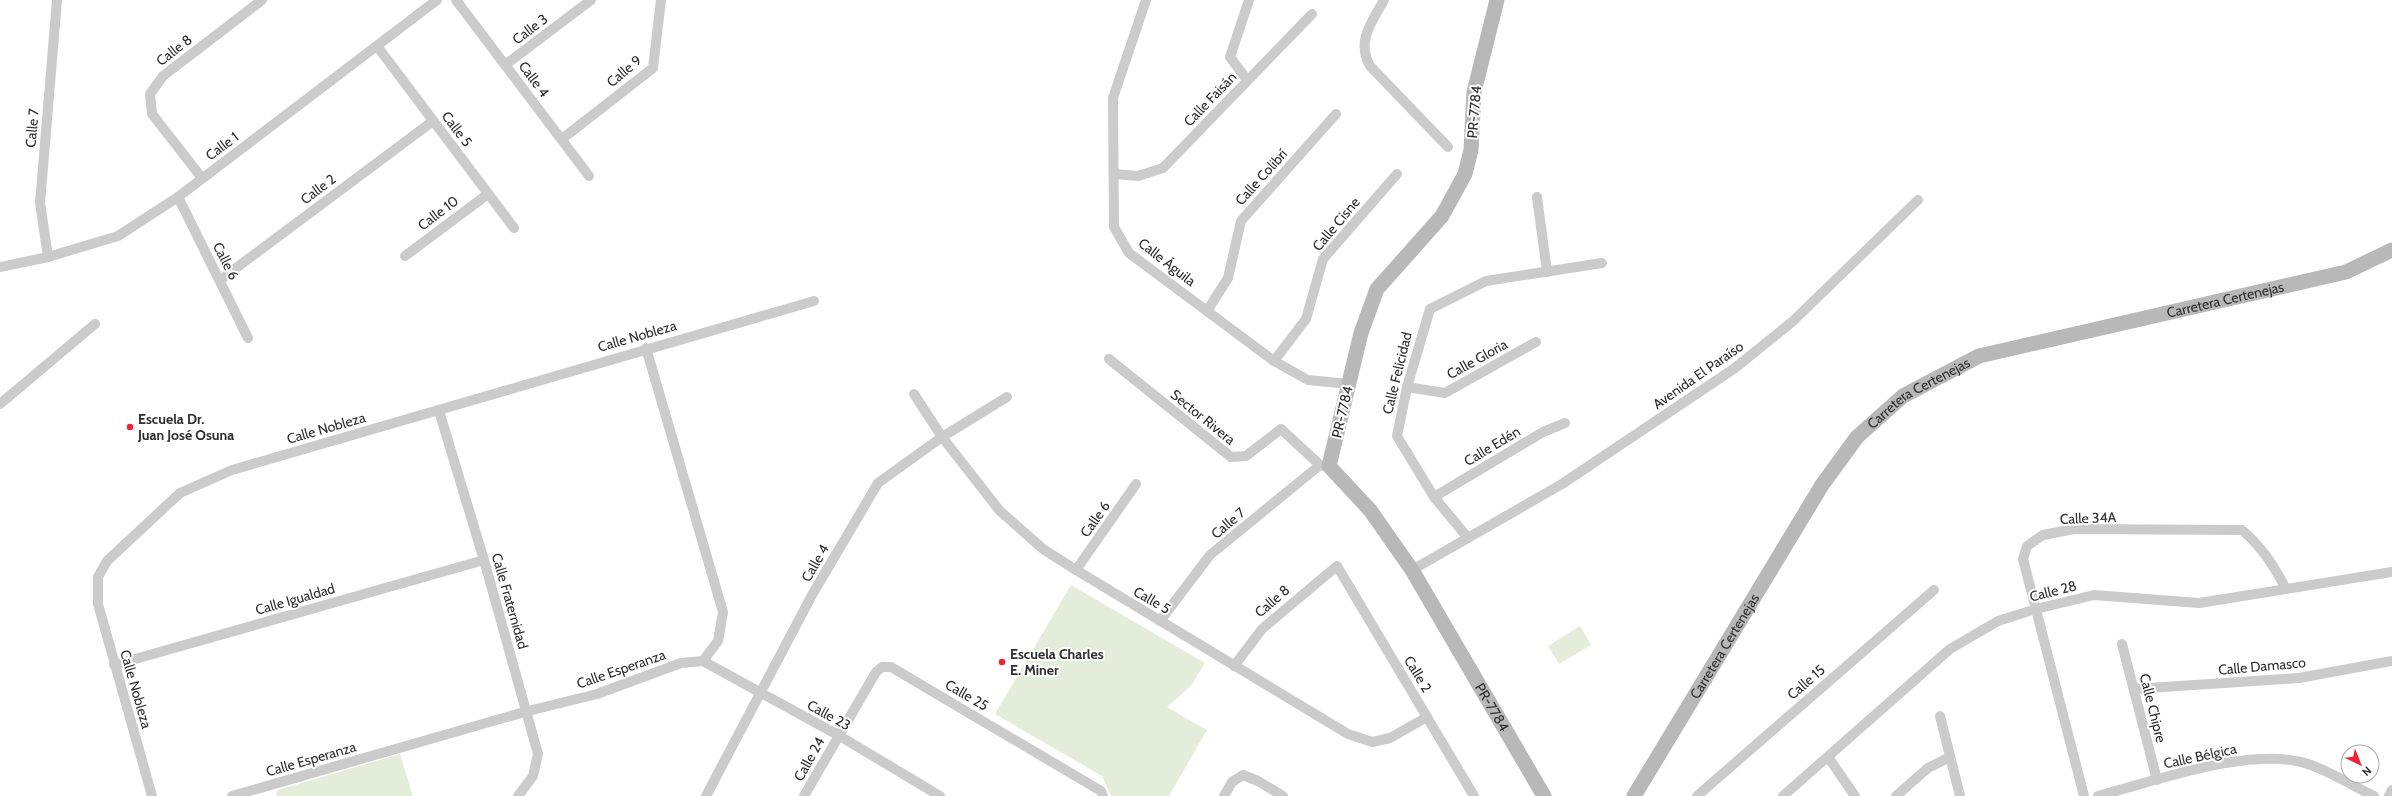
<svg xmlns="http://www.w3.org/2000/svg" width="2392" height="796" viewBox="0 0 2392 796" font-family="Cabin,sans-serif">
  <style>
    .green { fill: #e4ecda }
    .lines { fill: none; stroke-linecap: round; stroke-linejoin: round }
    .street { stroke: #cbcbcb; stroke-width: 10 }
    .secondary { stroke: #b8b8b8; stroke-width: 15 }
    .poi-dot { fill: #f32232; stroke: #fff; stroke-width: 1.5 }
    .labels { text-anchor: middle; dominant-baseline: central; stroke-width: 4; stroke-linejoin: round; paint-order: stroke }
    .street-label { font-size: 14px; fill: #2e2e2e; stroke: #fff }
    .poi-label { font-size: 14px; font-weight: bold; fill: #2e2e2e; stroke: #fff; text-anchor: start }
  </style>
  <rect width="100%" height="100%" fill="#fff"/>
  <!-- green -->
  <g class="green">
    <path d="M1071 585 1205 663 1191 686 1167 707 1207 730 1169 796H1111L1102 776 995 714Z"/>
    <path d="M1580 626 1591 645 1559 664 1548 646Z"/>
    <path d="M400 754 413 796H276L278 790Z"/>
  </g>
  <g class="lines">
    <!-- street -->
    <g class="street">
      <path d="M456 0 589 176"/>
      <path d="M1146 0 1113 98 1114 227 1129 253 1274 361 1308 380 1349 384"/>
      <path d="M1384 0C1372 22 1356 41 1370 66L1448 147"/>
      <path d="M377 46 514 228"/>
      <path d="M505 65 591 0"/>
      <path d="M1247 80 1230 57 1249 0"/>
      <path d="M562 139 653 68 661 0"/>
      <path d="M1114 174 1138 176 1163 168 1312 14"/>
      <path d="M202 178 152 114 150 94 163 76 262 0"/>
      <path d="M178 197 248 338"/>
      <path d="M1537 197 1547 272"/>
      <path d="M405 256 488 194"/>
      <path d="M48 257 40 203 57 0"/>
      <path d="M0 267 48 257 118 236 178 197 437 0"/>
      <path d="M220 280 433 121"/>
      <path d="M1207 311 1228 278 1241 221 1336 114"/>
      <path d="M1109 359 1231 457 1246 456 1281 429 1320 465"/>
      <path d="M1274 361 1306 319 1323 259 1397 174"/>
      <path d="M1407 387 1445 393 1536 342"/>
      <path d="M914 394 942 437 1000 511 1043 549 1076 570 1348 734 1372 742 1390 738 1427 717"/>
      <path d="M0 404 95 324"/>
      <path d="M439 411 484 560 538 754 533 776 518 796"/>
      <path d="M1434 497 1543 432 1565 423"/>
      <path d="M1468 538 1434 497 1397 436 1407 387 1430 309 1486 281 1602 263"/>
      <path d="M1076 570 1136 484"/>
      <path d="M1412 570 1562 484 1735 368 1792 322 1918 200"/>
      <path d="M1160 621 1210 555 1320 465 1325 466"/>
      <path d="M2122 644 2157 780"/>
      <path d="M703 661 838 735 940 796"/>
      <path d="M114 665 484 560"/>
      <path d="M1234 666 1262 629 1337 566 1474 796"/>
      <path d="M2134 689 2299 678 2392 661"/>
      <path d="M1940 716 1960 796"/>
      <path d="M1828 757 1855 796"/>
      <path d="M152 796 98 604V577L107 561 180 493 232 470 814 301"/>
      <path d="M232 796 528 711 597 694 681 663 703 661 718 641 723 612 646 348"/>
      <path d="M706 796 812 595 878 483 942 437 1007 397"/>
      <path d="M804 796 876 672 882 667H891L1101 791 1103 796"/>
      <path d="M1224 796 1232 782 1243 775 1258 781 1283 796"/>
      <path d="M1697 796 1934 590"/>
      <path d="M1783 796 1950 649 1998 621 2036 609 2094 595 2199 603 2392 572"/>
      <path d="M1896 796 1928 768 1950 757"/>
      <path d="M2084 796 2023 559 2027 546 2043 535 2074 529 2242 530C2262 547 2274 566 2286 589"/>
      <path d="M2098 796C2155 781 2255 744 2311 765 2333 773 2353 786 2374 796"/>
      <path d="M2389 796 2392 790"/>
    </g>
    <!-- secondary -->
    <g class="secondary">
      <path id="s1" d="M1497 0 1474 92 1471 150 1465 174 1442 216 1377 289 1361 333 1329 466 1370 510 1412 570 1544 796"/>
      <path id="s2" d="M1634 796 1822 485 1857 437 1903 396 1979 356 2346 272 2392 250"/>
    </g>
  </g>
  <!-- markers -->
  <g class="poi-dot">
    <circle cx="130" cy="427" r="4"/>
    <circle cx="1002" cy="662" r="4"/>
  </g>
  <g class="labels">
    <!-- street labels -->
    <g class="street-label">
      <text transform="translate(530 29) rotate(-37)">Calle 3</text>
      <text transform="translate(174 50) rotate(-38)">Calle 8</text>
      <text transform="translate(624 71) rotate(-40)">Calle 9</text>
      <text transform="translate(534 79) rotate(53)">Calle 4</text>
      <text transform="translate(1210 99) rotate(-46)">Calle Faisán</text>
      <text transform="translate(1474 112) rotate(-85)">PR-7784</text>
      <text transform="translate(32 128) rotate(-85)">Calle 7</text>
      <text transform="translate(457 129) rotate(53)">Calle 5</text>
      <text transform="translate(222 146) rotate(-37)">Calle 1</text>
      <text transform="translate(1261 177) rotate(-48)">Calle Colibrí</text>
      <text transform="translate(318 189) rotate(-37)">Calle 2</text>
      <text transform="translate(438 213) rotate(-37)">Calle 10</text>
      <text transform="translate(1336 224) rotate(-50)">Calle Cisne</text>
      <text transform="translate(226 261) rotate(63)">Calle 6</text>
      <text transform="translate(1167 262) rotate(38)">Calle Águila</text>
      <text stroke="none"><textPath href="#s2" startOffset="823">Carretera Certenejas</textPath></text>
      <text transform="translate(637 336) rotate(-16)">Calle Nobleza</text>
      <text transform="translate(1477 359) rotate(-29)">Calle Gloria</text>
      <text transform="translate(1397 373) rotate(-76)">Calle Felicidad</text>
      <text transform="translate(1698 375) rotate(-35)">Avenida El Paraíso</text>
      <text stroke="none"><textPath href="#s2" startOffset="499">Carretera Certenejas</textPath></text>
      <text transform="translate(1342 412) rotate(-77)">PR-7784</text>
      <text transform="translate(1203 417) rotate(39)">Sector Rivera</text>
      <text transform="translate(326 428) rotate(-16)">Calle Nobleza</text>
      <text transform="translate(1492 446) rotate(-31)">Calle Edén</text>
      <text transform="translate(2088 518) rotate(-2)">Calle 34A</text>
      <text transform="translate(1095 519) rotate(-55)">Calle 6</text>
      <text transform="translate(1228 523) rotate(-40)">Calle 7</text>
      <text transform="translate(815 563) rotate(-60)">Calle 4</text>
      <text transform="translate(2053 591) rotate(-14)">Calle 28</text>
      <text transform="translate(295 599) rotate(-16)">Calle Igualdad</text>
      <text transform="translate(1152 600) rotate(30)">Calle 5</text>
      <text transform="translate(510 601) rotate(74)">Calle Fraternidad</text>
      <text transform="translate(1272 601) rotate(-41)">Calle 8</text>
      <text stroke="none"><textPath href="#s2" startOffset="175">Carretera Certenejas</textPath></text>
      <text transform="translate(2262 666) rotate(-5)">Calle Damasco</text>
      <text transform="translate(621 669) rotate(-19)">Calle Esperanza</text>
      <text transform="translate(1418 674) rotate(59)">Calle 2</text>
      <text transform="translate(1806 682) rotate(-41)">Calle 15</text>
      <text transform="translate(136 689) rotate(74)">Calle Nobleza</text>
      <text transform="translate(967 695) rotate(30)">Calle 25</text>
      <text stroke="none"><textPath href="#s1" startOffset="799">PR-7784</textPath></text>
      <text transform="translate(2153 708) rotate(76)">Calle Chipre</text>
      <text transform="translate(829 715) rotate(29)">Calle 23</text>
      <text transform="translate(2200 756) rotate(-12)">Calle Bélgica</text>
      <text transform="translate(311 759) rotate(-16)">Calle Esperanza</text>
      <text transform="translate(809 759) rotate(-61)">Calle 24</text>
    </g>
    <!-- poi labels -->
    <g class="poi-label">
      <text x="138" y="419">Escuela Dr.<tspan x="138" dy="16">Juan José Osuna</tspan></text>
      <text x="1010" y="654">Escuela Charles<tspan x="1010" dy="16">E. Miner</tspan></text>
    </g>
  </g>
  <!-- north arrow -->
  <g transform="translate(2360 764) rotate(137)"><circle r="19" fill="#ffffff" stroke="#ababab"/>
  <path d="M0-3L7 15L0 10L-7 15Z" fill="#f32232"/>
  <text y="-6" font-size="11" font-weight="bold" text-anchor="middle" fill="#2e2e2e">N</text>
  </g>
</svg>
